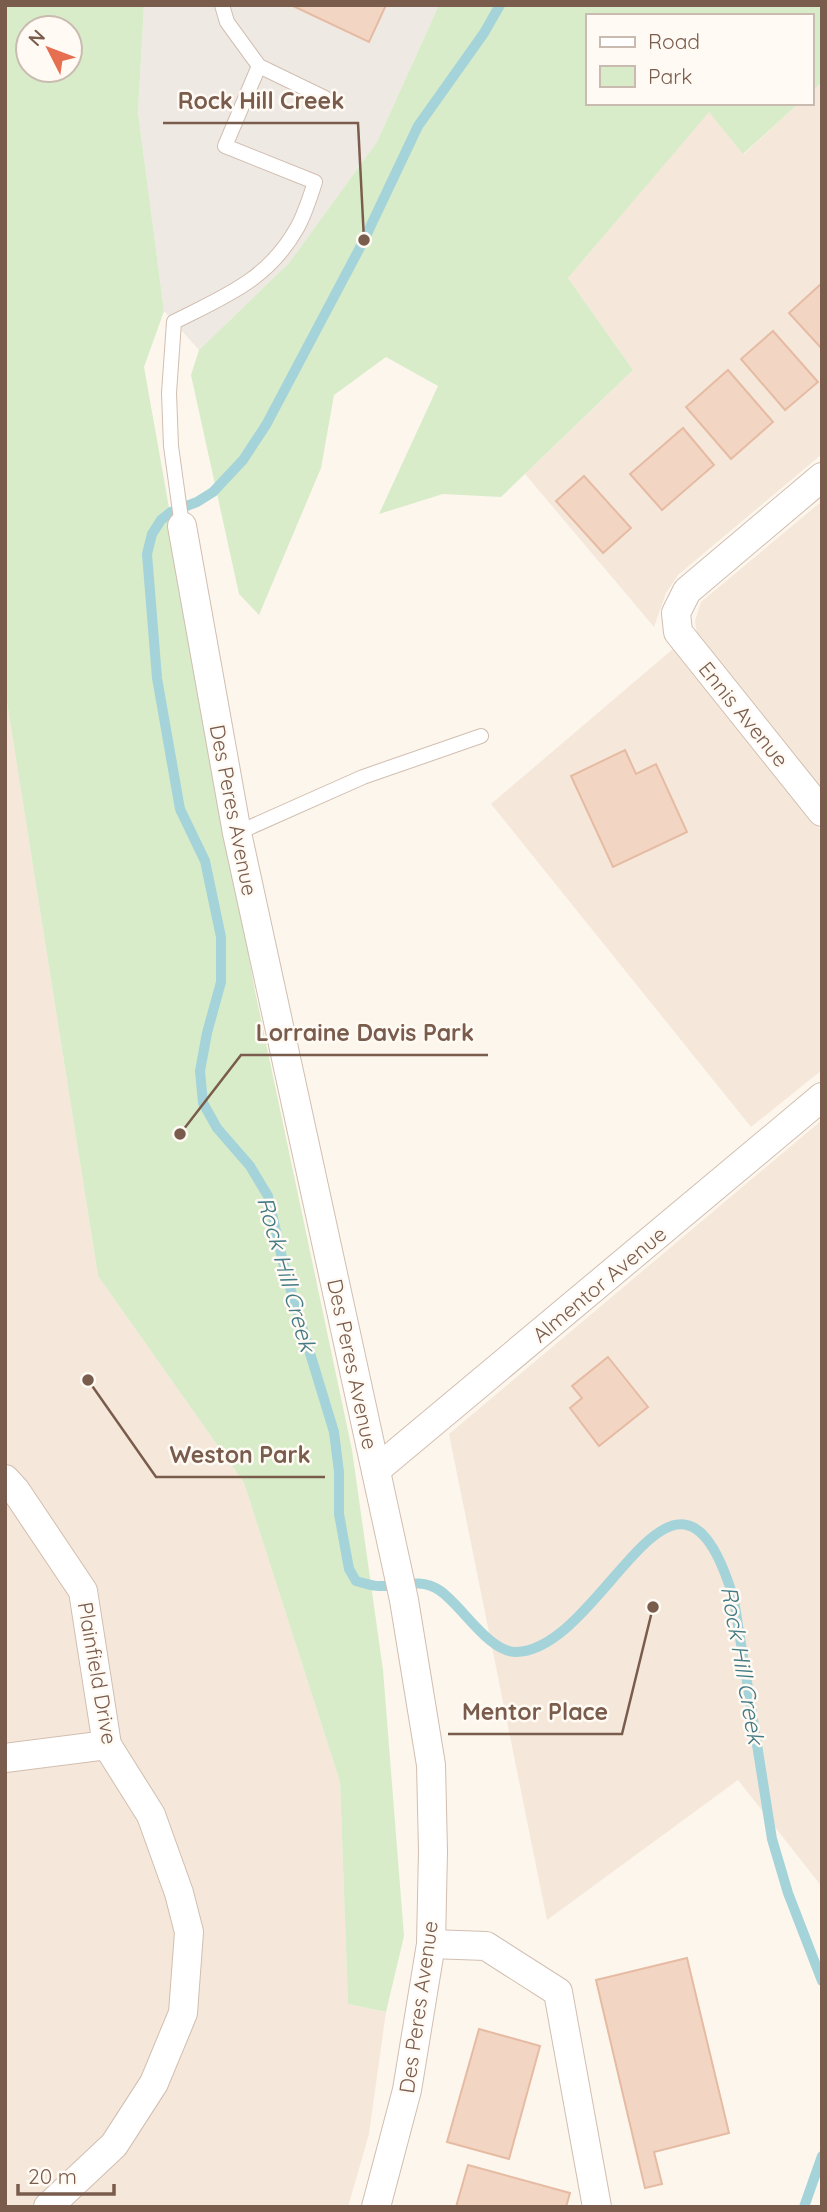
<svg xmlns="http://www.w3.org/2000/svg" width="827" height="2212" viewBox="0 0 827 2212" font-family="Quicksand,sans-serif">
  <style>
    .residential { fill: #f5e8da }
    .industrial { fill: #efe9e4 }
    .green { fill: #d8ecc9; fill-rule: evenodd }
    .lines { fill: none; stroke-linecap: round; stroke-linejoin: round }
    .stream { stroke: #a5d3da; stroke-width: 10 }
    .building { fill: #f3d5c3; stroke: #e6bba3; stroke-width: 2 }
    .lane-casing { stroke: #d1beb0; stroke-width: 16 }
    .street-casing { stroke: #d1beb0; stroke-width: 30 }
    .lane { stroke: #fff; stroke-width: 14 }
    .street { stroke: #fff; stroke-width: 28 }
    .labels { text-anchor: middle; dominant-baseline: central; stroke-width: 5; stroke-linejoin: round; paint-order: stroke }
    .street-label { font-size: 21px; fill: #7a5c4d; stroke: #fffaf3 }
    .water-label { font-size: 23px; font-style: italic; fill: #437c86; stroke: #fffaf3 }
    .leader { fill: none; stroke: #7a5c4d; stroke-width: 2.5 }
    .callout-dot { fill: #7a5c4d; stroke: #fffaf3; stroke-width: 2.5 }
    .callout-label { font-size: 23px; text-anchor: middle; font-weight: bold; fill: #7a5c4d; stroke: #fffaf3; stroke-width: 5; stroke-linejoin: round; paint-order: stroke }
  </style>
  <rect width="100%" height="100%" fill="#fdf6ec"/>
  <!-- residential -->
  <g class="residential">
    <path d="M822 82V454L678 575 666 593 654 627 525 474 633 370 568 278 709 111 744 154 799 103H811V92Z"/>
    <path d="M822 501V792L697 635 695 621 701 602Z"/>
    <path d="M674 648 822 832V1070L751 1127 491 804Z"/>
    <path d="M5 690 98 1276 244 1483 340 1782 348 2004 386 2012 369 2134 348 2207H5Z"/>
    <path d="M822 1120V1887L738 1780 547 1920 449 1434Z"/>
  </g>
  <!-- industrial -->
  <path class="industrial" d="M144 5H439L377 142 289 263 199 350 164 311 138 112Z"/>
  <!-- green -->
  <g class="green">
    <path d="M5 5H144L138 112 164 311 144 367 255 991 352 1450 383 1670 404 1936 386 2012 348 2004 340 1782 244 1483 98 1276 5 690ZM28 28H70V70H28Z"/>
    <path d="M439 5H822V82L811 92V16H587V103H799L743 154 709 112 568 278 633 370 501 497 443 494 379 514 438 386 386 357 334 395 321 468 259 615 239 594 191 375 199 350 289 263 377 142Z"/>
  </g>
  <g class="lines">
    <!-- stream -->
    <g class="stream">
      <path d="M500 5 484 33 418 126 364 240 266 425 243 460 213 492 197 502 171 512 161 520 152 534 147 554 157 678 180 809 205 861 221 937V982L207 1033 200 1071 203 1103 217 1128 250 1166 268 1196 285 1271 334 1432 339 1472V1514L349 1569 356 1581C364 1583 373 1587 382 1586 401 1586 421 1578 439 1590 461 1604 488 1652 516 1652 605 1650 676 1404 734 1600L772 1839 788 1893 822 1981"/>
      <path d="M804 2207 822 2156"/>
    </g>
  </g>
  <!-- building -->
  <g class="building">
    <path d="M291 5H386L369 42Z"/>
    <path d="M822 283V349L789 313Z"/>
    <path d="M773 331 818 382 785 410 741 359Z"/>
    <path d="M728 370 773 422 731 459 686 407Z"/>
    <path d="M683 428 714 465 662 510 630 474Z"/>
    <path d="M584 476 631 528 603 553 556 501Z"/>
    <path d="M625 750 636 774 656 764 687 832 613 867 571 776Z"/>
    <path d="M608 1357 648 1407 599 1446 570 1408 582 1398 572 1386Z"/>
    <path d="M687 1958 729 2133 654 2152 662 2184 645 2188 596 1980Z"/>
    <path d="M479 2029 540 2046 509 2159 447 2142Z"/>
    <path d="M468 2165 570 2193 566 2207H456Z"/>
  </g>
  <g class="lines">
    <!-- lane casing -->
    <g class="lane-casing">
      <g id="lane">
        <path d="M222 5 227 22 259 66"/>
        <path d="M182 526 171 446 169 393 174 322C225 296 268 280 297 228 305 214 310 197 315 182L225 146 259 66 325 98"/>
        <path d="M237 833 363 777 481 736"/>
      </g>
    </g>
    <!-- street casing -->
    <g class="street-casing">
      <g id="street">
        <path d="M822 477 687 591 676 613 678 632 822 812"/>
        <path d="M182 526 237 833 404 1600 431 1765 433 1851 431 1944 407 2090 376 2207"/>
        <path d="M376 1470 822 1097"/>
        <path d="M5 1479 16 1491 83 1591 107 1745 151 1815 179 1893 189 1932 183 2013 154 2083 114 2145 48 2207"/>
        <path d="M5 1758 107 1745"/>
        <path d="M431 1944 486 1946 558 1992 597 2207"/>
      </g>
    </g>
    <!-- lane -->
    <use href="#lane" class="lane"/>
    <!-- street -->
    <use href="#street" class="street"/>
  </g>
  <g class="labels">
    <!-- street labels -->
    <g class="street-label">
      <text transform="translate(744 714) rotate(51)">Ennis Avenue</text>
      <text transform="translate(234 810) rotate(79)">Des Peres Avenue</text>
      <text transform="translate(599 1284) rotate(-40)">Almentor Avenue</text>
      <text transform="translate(353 1364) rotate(78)">Des Peres Avenue</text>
      <text transform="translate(98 1673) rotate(80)">Plainfield Drive</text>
      <text transform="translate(418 2007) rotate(-82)">Des Peres Avenue</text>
    </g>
    <!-- water labels -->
    <g class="water-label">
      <text transform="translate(287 1274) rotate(74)">Rock Hill Creek</text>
      <text transform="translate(743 1665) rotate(80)">Rock Hill Creek</text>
    </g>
  </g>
  <!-- callouts -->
  <path class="leader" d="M364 240L358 123H163M180 1134L241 1055H488M88 1380L156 1477H325M653 1607L622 1734H448"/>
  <g class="callout-dot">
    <circle cx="364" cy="240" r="7"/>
    <circle cx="180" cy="1134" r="7"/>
    <circle cx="88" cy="1380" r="7"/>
    <circle cx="653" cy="1607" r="7"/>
  </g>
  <g class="callout-label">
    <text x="261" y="109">Rock Hill Creek</text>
    <text x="365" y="1041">Lorraine Davis Park</text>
    <text x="240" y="1463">Weston Park</text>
    <text x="535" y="1720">Mentor Place</text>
  </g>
  <!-- border -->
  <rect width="827" height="2212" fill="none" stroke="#7a5c4d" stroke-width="14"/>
  <!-- legend -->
  <rect x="586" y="14" width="228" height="91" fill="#fffaf3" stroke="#cabbb1" stroke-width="2"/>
  <rect x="600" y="37" width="35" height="10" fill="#ffffff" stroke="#cabbb1" stroke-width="2"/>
  <text x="648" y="49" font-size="21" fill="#7a5c4d">Road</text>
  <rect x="600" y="66" width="35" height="21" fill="#d8ecc9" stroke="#cabbb1" stroke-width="2"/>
  <text x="648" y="84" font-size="21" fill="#7a5c4d">Park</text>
  <!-- north arrow -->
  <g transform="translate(49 49) rotate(312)"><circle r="33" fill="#fffaf3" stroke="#cabbb1" stroke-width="2"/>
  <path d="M0-5L12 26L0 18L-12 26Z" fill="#e76f51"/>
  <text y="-10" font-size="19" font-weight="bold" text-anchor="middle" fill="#7a5c4d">N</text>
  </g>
  <!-- scale -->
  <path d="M18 2184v10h96v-10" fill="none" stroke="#7a5c4d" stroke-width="3.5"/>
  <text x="28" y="2184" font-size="21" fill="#7a5c4d" stroke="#fffaf3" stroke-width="5" paint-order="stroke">20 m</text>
</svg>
